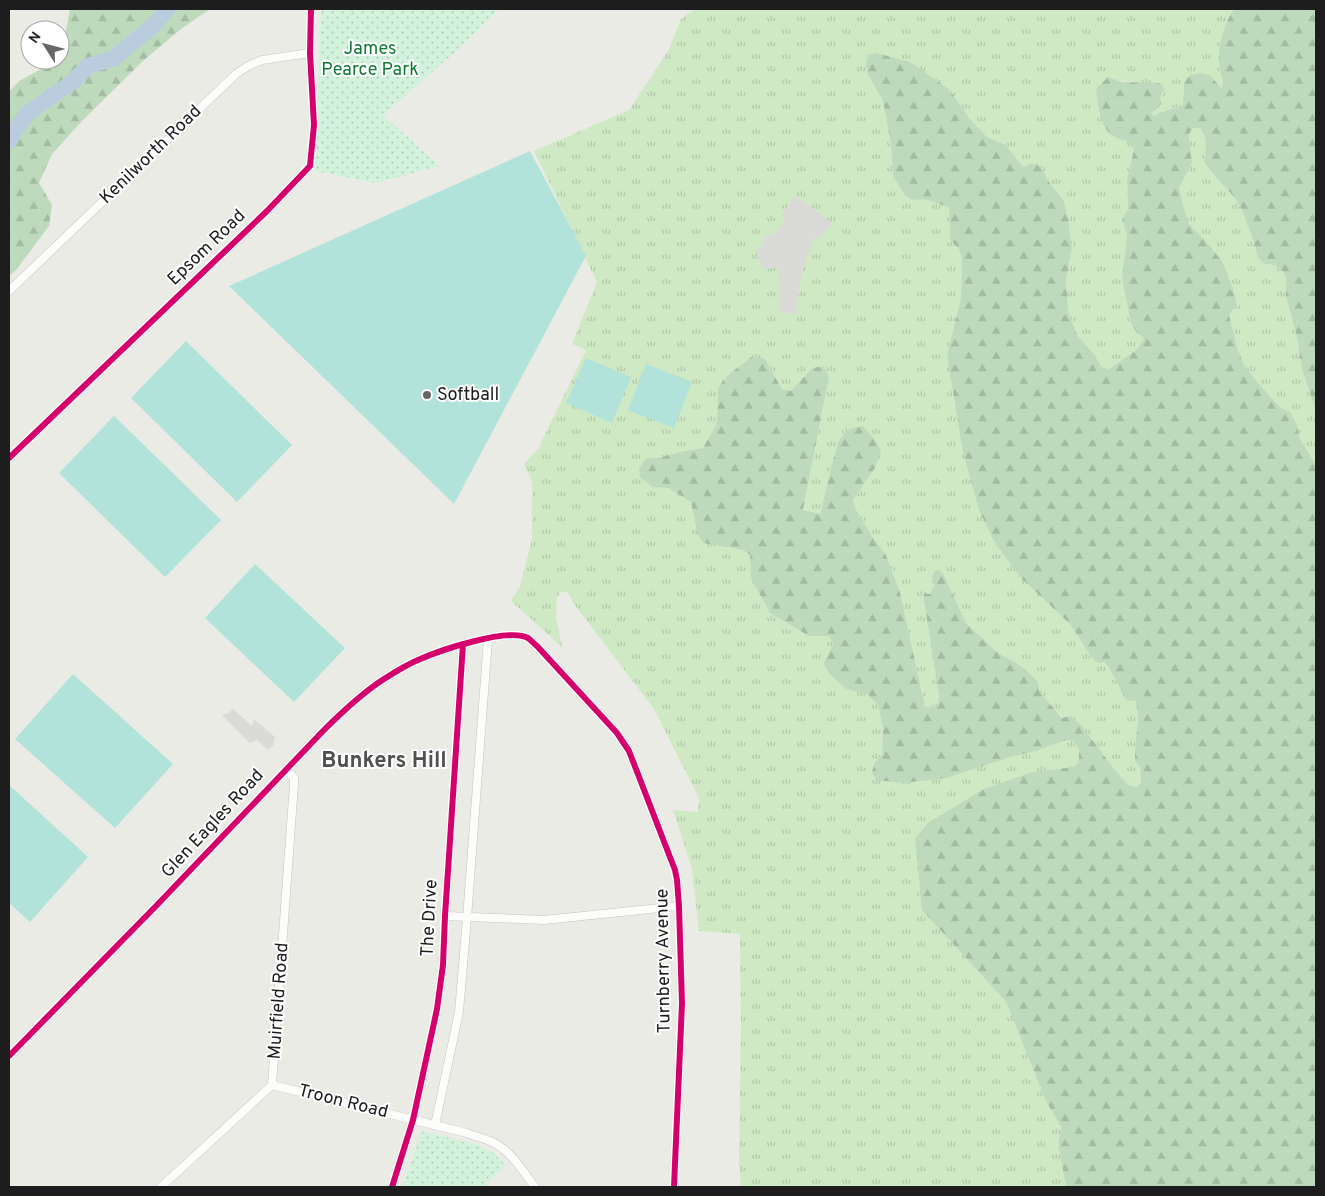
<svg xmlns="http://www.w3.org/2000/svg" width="1325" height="1196" viewBox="0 0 1325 1196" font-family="Overpass,sans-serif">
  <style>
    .grass { fill: url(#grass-tufts) }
    .forest { fill: url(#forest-firs) }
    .park { fill: url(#park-dots) }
    .pitch { fill: #b1e3db }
    .parking { fill: #dadad8 }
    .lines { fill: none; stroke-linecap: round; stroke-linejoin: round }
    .river { stroke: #b9cddf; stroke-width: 16 }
    .street-casing { stroke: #c4c4c2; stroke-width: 9 }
    .street { stroke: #fcfcfb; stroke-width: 8 }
    .cycleway-casing { stroke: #fff; stroke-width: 9 }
    .cycleway { stroke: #d6006c; stroke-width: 6 }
    .poi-dot { fill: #656563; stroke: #fff; stroke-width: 2 }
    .labels { text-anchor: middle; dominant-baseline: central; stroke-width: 4; stroke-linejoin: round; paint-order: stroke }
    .park-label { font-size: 18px; fill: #0d7a33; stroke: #fff }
    .street-label { font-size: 18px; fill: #1d1d1d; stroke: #fff }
    .poi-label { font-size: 18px; fill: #1d1d1d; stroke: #fff; text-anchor: start }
    .district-label { font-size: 22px; font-weight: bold; fill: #505050; stroke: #fff }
  </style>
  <defs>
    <pattern id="grass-tufts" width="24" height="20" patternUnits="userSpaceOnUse" patternTransform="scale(1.25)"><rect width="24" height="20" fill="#cfe9c5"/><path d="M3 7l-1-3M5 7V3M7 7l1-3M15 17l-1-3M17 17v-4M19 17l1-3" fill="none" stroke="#b1c7a9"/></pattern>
    <pattern id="forest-firs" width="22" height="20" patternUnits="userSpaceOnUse" patternTransform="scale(1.25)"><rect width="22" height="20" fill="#bedabc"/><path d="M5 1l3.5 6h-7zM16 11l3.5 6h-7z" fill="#a3bba1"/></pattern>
    <pattern id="park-dots" width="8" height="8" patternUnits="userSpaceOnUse" patternTransform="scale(1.25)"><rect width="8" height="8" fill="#d3f2dc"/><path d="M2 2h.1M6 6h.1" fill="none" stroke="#b5cfbc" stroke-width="1.8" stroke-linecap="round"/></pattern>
  </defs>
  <rect width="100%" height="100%" fill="#ebebe6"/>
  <!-- grass -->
  <g class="grass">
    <path d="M695 9H1234L1229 16 1219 56 1223 84 1220 88 1184 83 1183 105C1173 109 1164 110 1154 116L1150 112 1164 92 1156 83C1140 84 1125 83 1108 77L1113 136 1130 142 1134 149 1127 180 1128 209 1122 219 1127 235 1122 278 1144 338 1136 350 1109 369 1101 367 1095 355 1077 335 1068 310 1066 279 1072 247 1064 201 1049 182 1043 170 1030 164 1023 167 1006 145 987 137 970 119 949 89 868 76 883 101 891 145 893 176 912 200C926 198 936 202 949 208L950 240 959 249 962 260 961 298 947 355 1022 579 1070 624 1092 658 1104 662 1108 665 1118 684 1125 699 1133 700 1136 702 1138 718 1135 749 1140 766 1141 783 1136 787 1128 785 1070 716 1063 718 1040 692 1038 682 1023 667 997 652 966 623 944 575 932 578C934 585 934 587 930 594H923L939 697 937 707H925L900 592 886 555 872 536 854 508 853 500 875 468 839 440 834 456 820 514 803 511 829 377 824 366 812 368 791 391 782 389 765 359 718 388 717 423 703 448 683 451 658 458H646L652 486 668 488 691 502 697 533 703 543 743 550 750 555 751 578 809 636H829L833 643 831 651 826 657 846 689 869 695 878 705 883 728 882 755 875 762 1007 758 1036 751 1067 740 1075 742 1079 750V762L1073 767 1032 772 922 910 1006 1002 1047 1103 1061 1127 1058 1144 1066 1187H741L739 1164 741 1027 740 934 699 931 692 869 673 810 698 812 699 798 654 709 574 604 568 593 561 591 557 598 556 617 562 647 511 601 520 586 532 539V481L524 464 538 449 586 350 572 344 597 282 534 151 629 110 668 51 681 19Z"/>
    <path d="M1193 128H1200C1208 138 1206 150 1204 162L1211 171 1234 197 1242 210 1255 245 1257 256 1264 264 1275 265 1283 271 1286 278V298L1297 338 1302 369 1316 412V465L1300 439 1297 425 1290 413 1280 407 1259 384 1244 365 1237 347 1229 315 1234 308 1237 306 1233 288 1222 261 1204 239 1189 224 1183 205 1179 188 1192 163 1189 134Z"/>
  </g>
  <!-- forest -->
  <g class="forest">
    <path d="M70 9H210L181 29 143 61 83 120 52 154 39 183 52 205 49 226 16 270 9 276V92L19 81 43 68 49 60H60V46L64 41Z"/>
    <path d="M1234 9H1316V412L1302 369 1297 338 1286 297V278L1283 271 1275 265 1264 264 1257 256 1255 245 1242 210 1234 197 1211 171 1204 162C1206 150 1208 138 1200 128H1193L1189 134 1192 163 1179 188 1183 205 1189 224 1204 239 1222 261 1233 288 1237 306 1234 308 1229 315 1237 347 1244 365 1259 384 1280 407 1290 412 1297 425 1300 439 1316 465V1187H1066L1058 1144 1061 1127 1047 1103 1006 1002 922 910 915 838 928 823 984 789 1032 772 1073 767 1079 762V750L1075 742 1067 740 1036 751 1007 758 946 778 903 783 876 780 872 772 875 762 882 755 883 728 878 705 868 695 846 689 828 672 824 664C826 656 831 651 833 643L829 636H809L770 613 751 578 750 555 743 550 703 543 697 533 691 502 668 488 652 487 640 477 639 468 646 458H658L683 451 703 448 717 423 718 388 727 376 753 356 765 359 782 389 791 391 812 368 824 366 829 377 803 510 820 514 834 456 839 440 849 429 863 426 875 440 881 450 875 468 853 500 855 508 872 536 886 555 900 592 925 707H937L939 697 923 594 925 592 927 594H930L934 585C932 579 931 575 936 570H939L944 575 966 623 997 652 1023 667 1038 682 1040 692 1062 718 1070 716 1081 725 1111 765 1128 785 1136 787 1141 783 1140 766 1137 764 1135 760V749L1138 718 1136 702 1133 700 1130 701 1125 699 1118 684 1108 666 1104 662 1098 663 1092 658 1070 624 1022 579 995 543 979 510 963 452 947 355 961 298 962 260 959 249 950 240 949 208C936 202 926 198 912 200L905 195 893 176 891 145 883 101 868 75 866 65 868 55 876 53 910 62 949 89 970 119 987 137 1006 145 1023 167 1030 164H1037L1043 170 1049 182 1064 201 1068 220 1072 247 1066 279 1068 310 1077 335 1095 355 1101 367 1109 369 1136 350 1144 338 1137 333 1131 323 1122 278 1127 235 1122 219 1128 209 1127 180 1134 149C1127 138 1125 142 1115 137 1100 130 1098 103 1096 89L1108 77 1122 82 1160 83 1165 89 1160 97 1161 104 1156 110 1151 112 1154 116C1164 110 1173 109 1183 105L1184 83 1190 75 1201 73 1210 75 1221 88 1223 84C1222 75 1218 64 1219 55 1220 39 1225 22 1234 9Z"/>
  </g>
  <!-- park -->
  <g class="park">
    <path d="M321 9H499L463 45 383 115 440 166 376 183 315 171Z"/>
    <path d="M422 1131 478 1145 495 1154 505 1165 502 1171 486 1183 488 1187H402Z"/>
  </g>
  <!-- pitch -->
  <g class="pitch">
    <path d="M530 151 586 256 454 504 229 286Z"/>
    <path d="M186 341 292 445 237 502 131 398Z"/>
    <path d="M586 358 631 377 612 423 566 403Z"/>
    <path d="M646 364 692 382 674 428 628 410Z"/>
    <path d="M114 416 221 520 165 577 59 473Z"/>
    <path d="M255 564 345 648 294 702 205 618Z"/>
    <path d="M73 674 173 764 115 828 15 739Z"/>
    <path d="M9 785 88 857 30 922 9 903Z"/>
  </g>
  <!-- parking -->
  <g class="parking">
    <path d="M795 196 832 223 820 237 813 239 803 269 795 313H779L780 285 778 268 763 269 757 254 766 235 775 234 780 227 784 220 782 214Z"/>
    <path d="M233 709 252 726 254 719 275 737 273 746 268 750 257 740 250 743 222 715 229 713Z"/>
  </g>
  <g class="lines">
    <!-- river -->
    <path class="river" d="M9 141 11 136 27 114 71 83 88 66 114 58 149 29 168 9"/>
    <!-- street casing -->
    <g class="street-casing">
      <g id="street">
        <path d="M9 291 236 74 248 66 262 60 310 53"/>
        <path d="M9 458 267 211 310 166 314 125 310 53 311 9"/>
        <path d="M445 916 544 920 679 906"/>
        <path d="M9 1056 157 905 323 731C342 712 362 693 384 679 395 672 406 665 418 660 438 651 508 627 528 638 531 640 534 644 537 646L617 733 629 751 675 870 677 880 679 906 682 1003 674 1187"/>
        <path d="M272 1085 467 1133C474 1136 483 1138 490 1141 511 1150 522 1170 535 1187"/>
        <path d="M435 1125 459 1012 467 918 488 639"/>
        <path d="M161 1187 272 1085 294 784V778L286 769"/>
        <path d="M392 1187 413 1120 437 1009 443 965 445 916 463 644"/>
      </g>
    </g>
    <!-- street -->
    <use href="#street" class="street"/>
    <!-- cycleway casing -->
    <g class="cycleway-casing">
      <g id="cycleway">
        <path d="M9 458 267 211 310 166 314 125 310 53 311 9"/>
        <path d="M9 1056 157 905 323 731C342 712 362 693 384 679 395 672 406 665 418 660 438 651 508 627 528 638 531 640 534 644 537 646L617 733 629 751 675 870 677 880 679 906 682 1003 674 1187"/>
        <path d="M392 1187 413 1120 437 1009 443 965 445 916 463 644"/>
      </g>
    </g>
    <!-- cycleway -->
    <use href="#cycleway" class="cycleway"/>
  </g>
  <!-- markers -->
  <circle class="poi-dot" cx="427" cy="395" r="5"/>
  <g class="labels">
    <!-- park labels -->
    <g class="park-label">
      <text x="370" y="49">James<tspan x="370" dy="21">Pearce Park</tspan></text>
    </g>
    <!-- street labels -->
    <g class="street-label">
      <text transform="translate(151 155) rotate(-44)">Kenilworth Road</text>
      <text transform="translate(207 248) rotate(-44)">Epsom Road</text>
      <text transform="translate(213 824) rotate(-47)">Glen Eagles Road</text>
      <text transform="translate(430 918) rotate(-87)">The Drive</text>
      <text transform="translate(664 961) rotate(-91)">Turnberry Avenue</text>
      <text transform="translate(279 1001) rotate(-86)">Muirfield Road</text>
      <text transform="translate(343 1102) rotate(14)">Troon Road</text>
    </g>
    <!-- poi labels -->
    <g class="poi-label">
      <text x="437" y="395">Softball</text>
    </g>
    <!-- district labels -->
    <g class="district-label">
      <text x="384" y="761">Bunkers Hill</text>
    </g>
  </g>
  <!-- border -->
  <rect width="1325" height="1196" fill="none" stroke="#1d1d1d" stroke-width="20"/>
  <!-- north arrow -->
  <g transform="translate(45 45) rotate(306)"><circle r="24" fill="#ffffff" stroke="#a5a5a5"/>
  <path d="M0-4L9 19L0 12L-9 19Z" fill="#656563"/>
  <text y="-8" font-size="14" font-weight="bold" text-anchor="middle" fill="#1d1d1d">N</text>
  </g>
</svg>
